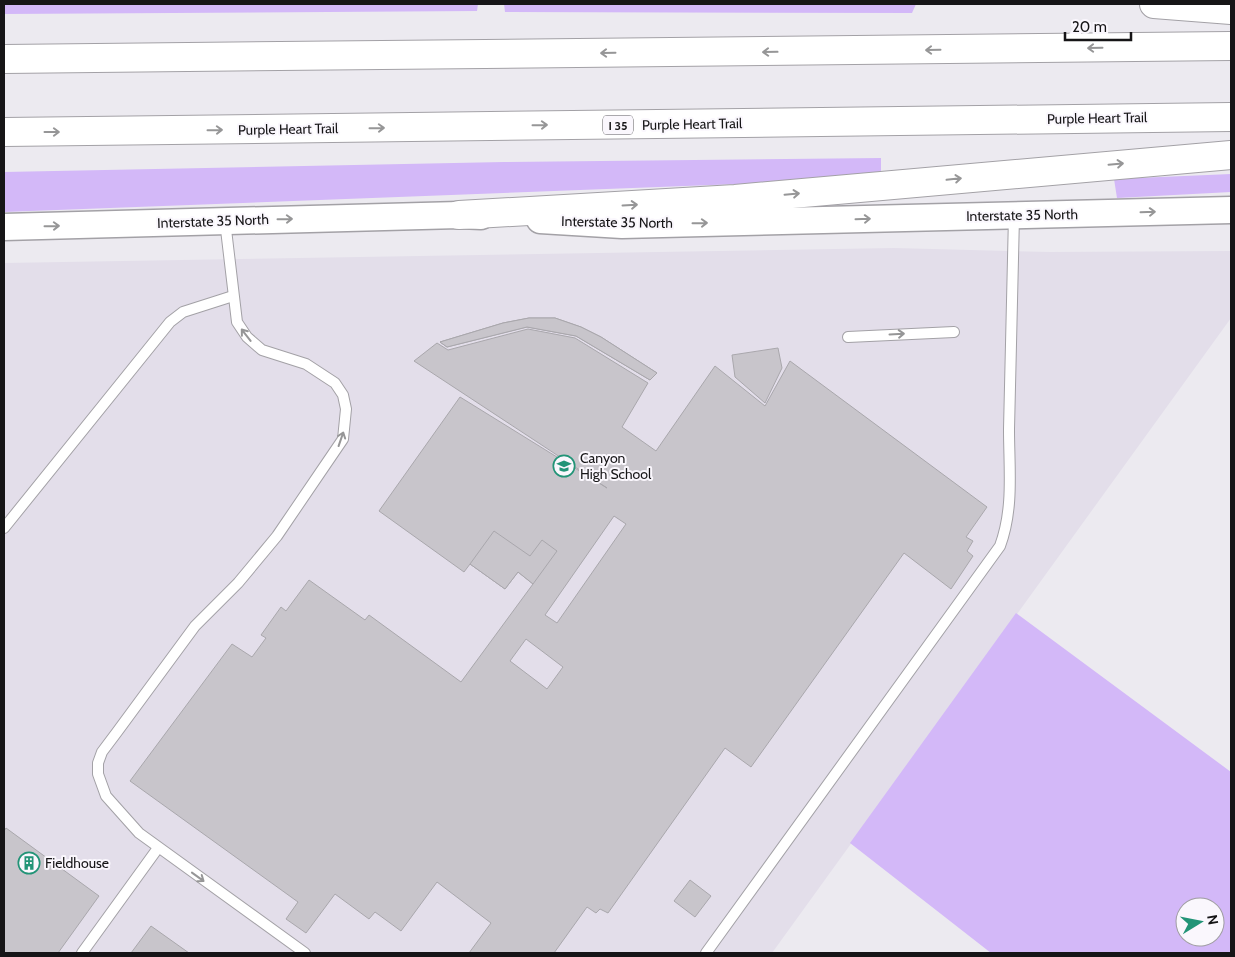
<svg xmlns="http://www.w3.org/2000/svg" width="1235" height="957" viewBox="0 0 1235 957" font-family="Cabin,sans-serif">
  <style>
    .built { fill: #e3deea }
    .green { fill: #d3b8f8; fill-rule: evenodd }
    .building { fill: #c8c5cb; stroke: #a9a7ac; fill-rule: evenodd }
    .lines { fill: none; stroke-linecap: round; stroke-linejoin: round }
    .service-casing { stroke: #a3a1a6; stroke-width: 12 }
    .secondary-casing { stroke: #a3a1a6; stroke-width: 29 }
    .motorway-casing { stroke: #a3a1a6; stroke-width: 30 }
    .service { stroke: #fff; stroke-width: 10 }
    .secondary { stroke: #fff; stroke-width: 26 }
    .motorway { stroke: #fff; stroke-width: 28 }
    .oneway { stroke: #969697 }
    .labels { text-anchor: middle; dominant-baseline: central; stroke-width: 4; stroke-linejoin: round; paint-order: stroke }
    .shield { fill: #faf7fd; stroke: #5a595c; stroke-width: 1 }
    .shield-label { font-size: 12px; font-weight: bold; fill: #161517 }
    .street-label { font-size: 14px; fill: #161517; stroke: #faf7fd }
    .poi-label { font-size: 14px; fill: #161517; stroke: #faf7fd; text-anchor: start }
  </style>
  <rect width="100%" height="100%" fill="#eceaf0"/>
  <!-- built -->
  <path class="built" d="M894 248 1050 252 1231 251V318L772 953H4V263Z"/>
  <!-- green -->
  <g class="green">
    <path d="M4 4H478L477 11 4 14Z"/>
    <path d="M504 4H916L912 13 505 12Z"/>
    <path d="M881 158V173L817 181 4 212V172L504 162Z"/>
    <path d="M1231 174V192L1117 198 1114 179Z"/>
    <path d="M1016 613 1231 772V953H991L850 843ZM1185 907H1215V937H1185Z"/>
  </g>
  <!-- building -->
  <g class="building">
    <path d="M529 318H555L581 327 601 337 657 373 650 380 576 336 527 327 447 347 440 342 503 323Z"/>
    <path d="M529 318H555L581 327 601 337 657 373 650 380 576 336 527 327 447 347 440 342 503 323Z"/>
    <path d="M528 329 575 338 648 383 622 427 656 451 715 366 765 406 790 361 987 507 966 537 973 541 967 551 973 556 951 589 904 553 751 767 725 748 608 913 600 909 596 913 587 907 554 953H469L491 923 437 882 401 931 375 912 369 919 335 894 306 933 286 919 298 902 130 781 232 644 252 657 266 638 261 635 281 607 286 611 309 580 365 620 369 615 461 682 533 584 518 572 505 589 470 564 464 572 379 511 460 397 607 488 414 361 437 343 448 350ZM614 516 626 524 557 623 545 615ZM526 639 563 667 547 689 510 661Z"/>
    <path d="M778 348 782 368 765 403 735 377 732 355Z"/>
    <path d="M494 531 530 556 542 540 557 551 533 584 518 572 505 589 470 564Z"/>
    <path d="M6 828 99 896 58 953H4V831Z"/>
    <path d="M690 880 711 896 695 917 674 901Z"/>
    <path d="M151 926 189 953H131Z"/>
  </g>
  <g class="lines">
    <!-- service casing -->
    <g class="service-casing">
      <g id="service">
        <path d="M225 221 237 322 247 337 262 350 306 364 335 383 343 395 346 409 343 439 277 536 238 583 195 626 117 732 102 752 98 763V774L106 796 139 833 305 953"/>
        <path d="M848 337 954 332"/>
        <path d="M4 528 170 322 183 312 233 296"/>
        <path d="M82 953 158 848"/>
        <path d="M706 953 1000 546C1014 508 1009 469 1009 429 1010 358 1013 287 1014 216"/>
      </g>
    </g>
    <!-- secondary casing -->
    <g class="secondary-casing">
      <g id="secondary">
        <path d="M540 220 622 225 1231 210"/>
        <path d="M4 227 459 215 481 216"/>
      </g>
    </g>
    <!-- motorway casing -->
    <g class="motorway-casing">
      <g id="motorway">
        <path d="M1154 4 1231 10"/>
        <path d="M4 59 1231 46"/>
        <path d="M4 132 1231 117"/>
        <path d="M459 215 735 199 1231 155"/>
      </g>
    </g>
    <!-- service -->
    <use href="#service" class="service"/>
    <!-- secondary -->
    <use href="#secondary" class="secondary"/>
    <!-- motorway -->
    <use href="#motorway" class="motorway"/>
  </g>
  <!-- one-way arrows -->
  <defs><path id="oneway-shaft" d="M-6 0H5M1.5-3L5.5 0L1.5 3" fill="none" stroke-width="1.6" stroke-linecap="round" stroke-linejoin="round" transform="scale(1.25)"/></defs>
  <g class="oneway">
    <use href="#oneway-shaft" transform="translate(1095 48) rotate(179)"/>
    <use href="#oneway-shaft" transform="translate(933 50) rotate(179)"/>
    <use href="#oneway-shaft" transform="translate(770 52) rotate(179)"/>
    <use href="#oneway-shaft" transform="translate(608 53) rotate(179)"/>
    <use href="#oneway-shaft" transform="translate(540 125) rotate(-1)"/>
    <use href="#oneway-shaft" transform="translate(377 128) rotate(-1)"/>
    <use href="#oneway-shaft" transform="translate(215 130) rotate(-1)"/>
    <use href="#oneway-shaft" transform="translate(52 132)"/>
    <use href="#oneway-shaft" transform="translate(1116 164) rotate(-5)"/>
    <use href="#oneway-shaft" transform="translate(954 179) rotate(-6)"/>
    <use href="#oneway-shaft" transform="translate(792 194) rotate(-5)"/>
    <use href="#oneway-shaft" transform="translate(630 205) rotate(-3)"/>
    <use href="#oneway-shaft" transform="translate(1148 212) rotate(-2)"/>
    <use href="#oneway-shaft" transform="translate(285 219) rotate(-1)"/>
    <use href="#oneway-shaft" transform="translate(863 219) rotate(-2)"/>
    <use href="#oneway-shaft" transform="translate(700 223) rotate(-1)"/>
    <use href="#oneway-shaft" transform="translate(52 226) rotate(-1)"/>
    <use href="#oneway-shaft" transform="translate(897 334) rotate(-3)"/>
    <use href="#oneway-shaft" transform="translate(246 335) rotate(-128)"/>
    <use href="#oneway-shaft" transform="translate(341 439) rotate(-71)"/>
    <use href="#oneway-shaft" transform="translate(198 877) rotate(36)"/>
  </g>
  <!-- icons -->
  <defs>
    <g id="school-ring" transform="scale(1.125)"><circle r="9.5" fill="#faf7fd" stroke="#229477" stroke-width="1.5"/><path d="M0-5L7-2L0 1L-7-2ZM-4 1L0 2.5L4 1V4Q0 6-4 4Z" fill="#229477"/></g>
    <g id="building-ring" transform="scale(1.125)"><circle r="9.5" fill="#faf7fd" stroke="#229477" stroke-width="1.5"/><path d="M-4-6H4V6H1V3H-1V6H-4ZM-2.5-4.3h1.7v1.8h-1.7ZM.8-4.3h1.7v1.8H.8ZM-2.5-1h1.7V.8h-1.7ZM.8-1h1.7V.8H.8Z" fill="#229477"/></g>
  </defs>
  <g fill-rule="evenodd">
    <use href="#school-ring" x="564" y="466"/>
    <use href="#building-ring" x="29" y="863"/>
  </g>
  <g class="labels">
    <!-- shield labels -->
    <rect class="shield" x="603" y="115.5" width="30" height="19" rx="4"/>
    <g class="shield-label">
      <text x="618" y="125">I 35</text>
    </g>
    <!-- street labels -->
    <g class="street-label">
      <text transform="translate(1097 118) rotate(-1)">Purple Heart Trail</text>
      <text transform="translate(692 124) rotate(-1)">Purple Heart Trail</text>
      <text transform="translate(288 129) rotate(-1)">Purple Heart Trail</text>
      <text transform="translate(1022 215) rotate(-1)">Interstate 35 North</text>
      <text transform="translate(213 221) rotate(-2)">Interstate 35 North</text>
      <text transform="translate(617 222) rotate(1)">Interstate 35 North</text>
    </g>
    <!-- poi labels -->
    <g class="poi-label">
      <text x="580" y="458">Canyon<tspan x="580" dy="16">High School</tspan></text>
      <text x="45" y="863">Fieldhouse</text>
    </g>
  </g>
  <!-- border -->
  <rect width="1235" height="957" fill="none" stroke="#161517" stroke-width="10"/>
  <!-- north arrow -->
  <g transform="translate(1200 922) rotate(80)"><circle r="24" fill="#faf7fd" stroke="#9f9da1"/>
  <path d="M0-4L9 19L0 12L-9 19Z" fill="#229477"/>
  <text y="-8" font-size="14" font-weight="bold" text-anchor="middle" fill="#161517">N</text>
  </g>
  <!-- scale -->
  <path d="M1065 32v8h66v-8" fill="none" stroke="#161517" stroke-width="2.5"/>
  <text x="1072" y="32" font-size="15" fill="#161517" stroke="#faf7fd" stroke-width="4" paint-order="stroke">20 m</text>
</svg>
